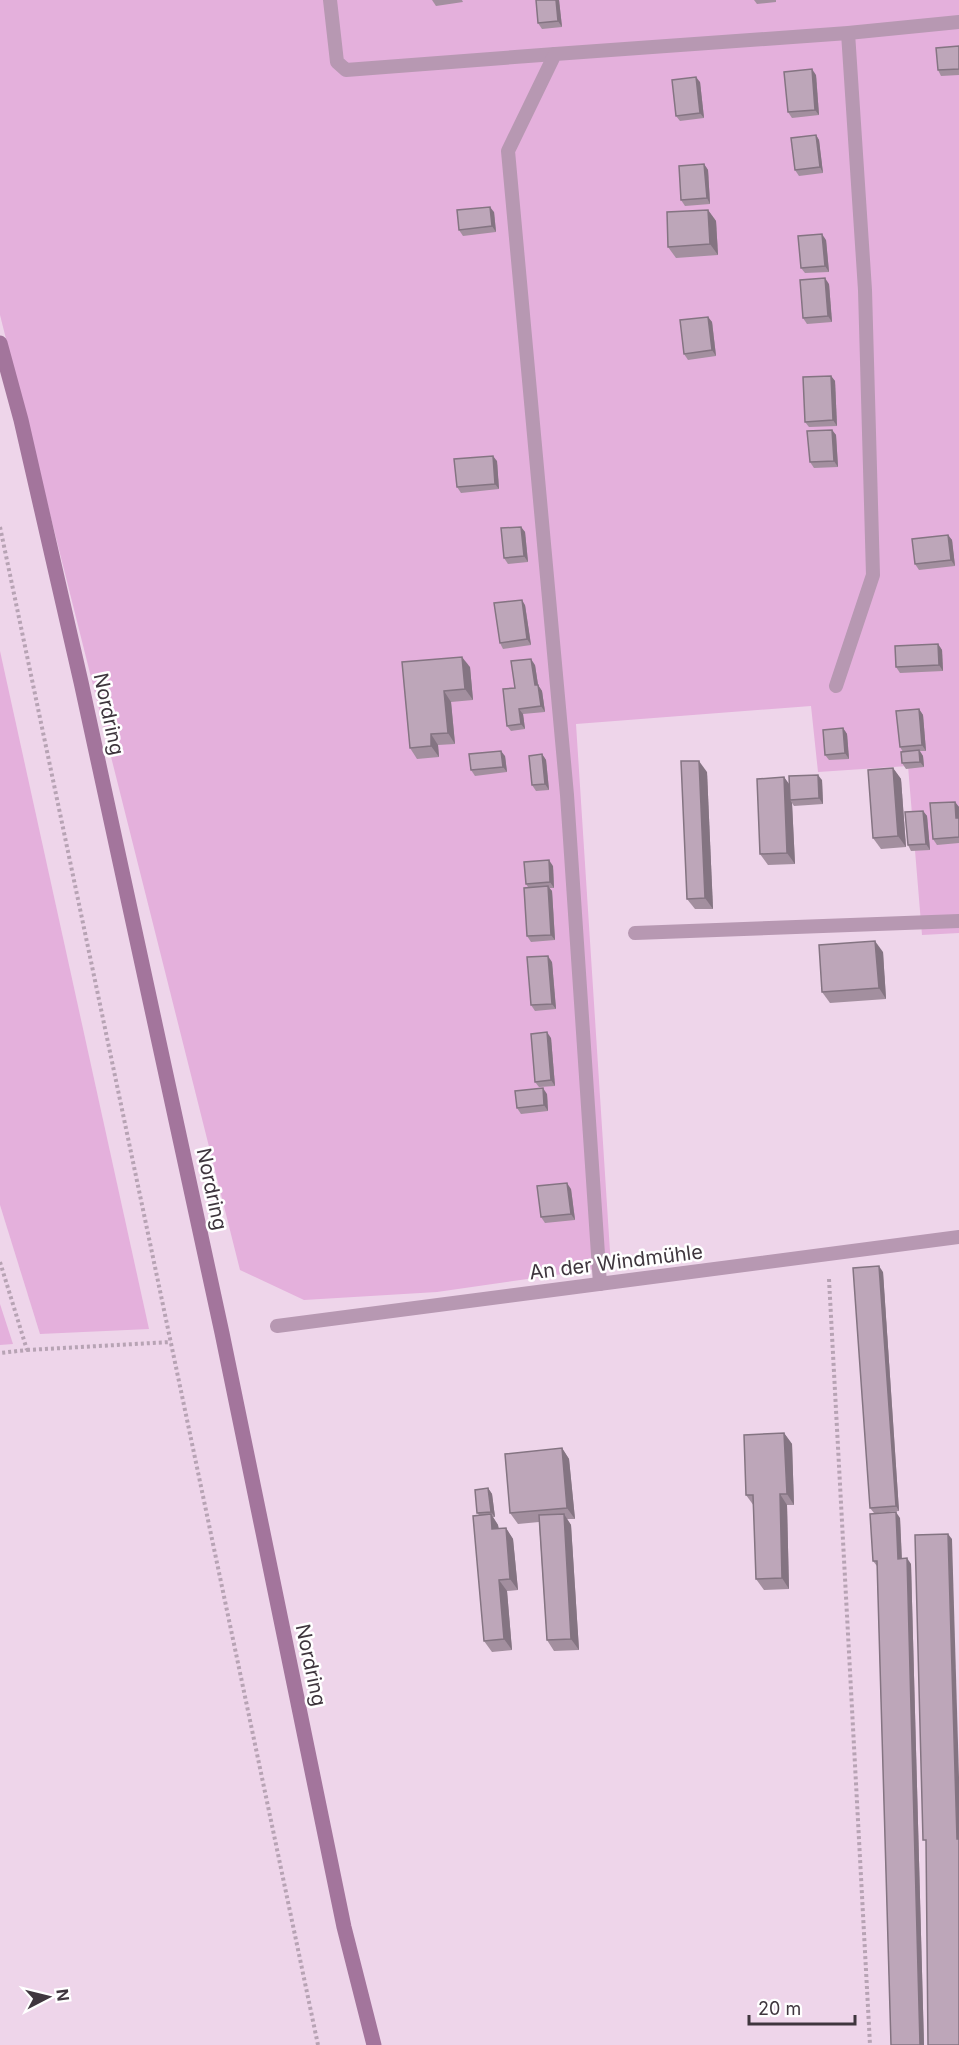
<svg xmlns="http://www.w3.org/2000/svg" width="959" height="2045" viewBox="0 0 959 2045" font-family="Inter,sans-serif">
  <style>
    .green { fill: #e4b0dc }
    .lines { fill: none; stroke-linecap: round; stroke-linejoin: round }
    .path { stroke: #b7a3b4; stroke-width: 4; stroke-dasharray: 3 3; stroke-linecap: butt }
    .lane { stroke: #b798b2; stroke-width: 14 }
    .secondary { stroke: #a3759c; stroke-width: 15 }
    .wall { fill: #a38f9f }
    .shaded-wall { fill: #847482 }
    .building { fill: #bda6b9; stroke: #847482; stroke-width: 1.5 }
    .labels { text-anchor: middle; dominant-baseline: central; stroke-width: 5; stroke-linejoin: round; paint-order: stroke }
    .street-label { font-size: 20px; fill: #3f363e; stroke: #fff }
  </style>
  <rect width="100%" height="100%" fill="#eed5ea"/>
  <!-- green -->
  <g class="green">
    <path d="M0 0H959V933L922 935 908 766 818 772 811 706 576 724 611 1267 437 1292 304 1300 240 1270 0 315Z"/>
    <path d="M0 651 149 1329 40 1334 0 1205Z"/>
    <path d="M0 1304 13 1344 0 1345Z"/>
  </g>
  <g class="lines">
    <!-- path -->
    <g class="path">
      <path d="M0 527 318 2045"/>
      <path d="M0 1262 27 1350 0 1353"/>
      <path d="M829 1279 870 2045"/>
      <path d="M27 1350 171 1342"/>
    </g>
    <!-- lane -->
    <g class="lane">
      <path d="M330 0 337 62 346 70 555 54"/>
      <path d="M836 686 873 575 865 290 848 33"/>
      <path d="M635 933 959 921"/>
      <path d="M600 1284 567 795 508 151 555 54 848 33 959 22"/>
      <path d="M277 1326 959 1237"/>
    </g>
    <!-- secondary -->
    <path class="secondary" d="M0 343 21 420 81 682 222 1333 344 1927 374 2045"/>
  </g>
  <!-- wall -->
  <g class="wall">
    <path d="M432 0H462L463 2 436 6Z"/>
    <path d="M536 0H559L562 27 542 29 538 23Z"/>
    <path d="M754 0H776V2L757 4Z"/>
    <path d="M959 46V75L941 76 938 70Z"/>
    <path d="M816 75 819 115 792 118 788 112Z"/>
    <path d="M700 82 704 118 680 121 676 116Z"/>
    <path d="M816 135 819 140 823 173 799 176 795 170Z"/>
    <path d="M704 164 708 170 710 204 685 206 681 200Z"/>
    <path d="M708 210 716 221 718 255 676 258 668 247Z"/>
    <path d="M494 212 496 232 463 236 459 230Z"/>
    <path d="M826 240 829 272 805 273 801 268Z"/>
    <path d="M829 284 832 322 807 324 803 318Z"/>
    <path d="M708 317 712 322 716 356 688 360 684 354Z"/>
    <path d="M831 376 835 381 837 426 809 427 805 422Z"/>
    <path d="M832 430 836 435 838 467 814 468 810 462Z"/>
    <path d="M497 461 499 489 461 493 457 487Z"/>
    <path d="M521 527 525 532 528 562 508 564 504 558Z"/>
    <path d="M948 535 952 540 955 566 919 570 915 564Z"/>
    <path d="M525 605 531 645 503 649 500 643Z"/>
    <path d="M938 644 942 650 943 671 900 673 896 667Z"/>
    <path d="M402 662 470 667 473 700 451 702 455 744 438 745 439 757 417 759 410 748Z"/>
    <path d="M535 665 538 685 542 691 545 712 523 714 525 729 511 731 507 726 515 688Z"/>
    <path d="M919 709 923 715 926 751H920L923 756 924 767 906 769 902 763 903 752 900 747Z"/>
    <path d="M843 728 847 734 849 759 829 760 825 755Z"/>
    <path d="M542 754 546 760 549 790 536 791 532 785Z"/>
    <path d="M505 756 507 772 475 776 471 770Z"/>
    <path d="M893 768 901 779 906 847 881 849 873 838Z"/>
    <path d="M707 772 713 909H695L687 899Z"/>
    <path d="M784 777 790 786 822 780 823 804 794 806 792 803 795 864 768 865 760 854Z"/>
    <path d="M955 802 959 807V843L937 845 933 839Z"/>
    <path d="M923 811 927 816 930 850 911 851 908 845Z"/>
    <path d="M553 866 554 888H549L552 891 555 940 531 942 527 936 528 887 526 884Z"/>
    <path d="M883 952 886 999 830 1003 822 992Z"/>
    <path d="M552 962 556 1009 535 1011 531 1005Z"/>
    <path d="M551 1038 555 1086 539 1087 535 1082Z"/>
    <path d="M547 1094 548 1111 521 1114 517 1108Z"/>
    <path d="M571 1189 575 1220 545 1223 541 1217Z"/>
    <path d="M883 1272 899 1511 878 1513 900 1518 902 1559 911 1564 924 2045H891L877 1566 873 1561 874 1513 870 1508Z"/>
    <path d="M784 1433 792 1444 794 1505H787L789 1589 764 1590 756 1579 754 1506 746 1495Z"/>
    <path d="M562 1448 569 1459 575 1519H567L571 1525 579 1650 554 1651 547 1640 539 1522 518 1524 510 1513Z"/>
    <path d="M488 1488 492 1494 495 1517H493L498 1525 499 1529 506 1528 513 1539 518 1590 507 1591 512 1650 492 1652 484 1641 479 1515 477 1513Z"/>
  </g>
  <!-- shaded-wall -->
  <g class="shaded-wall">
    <path d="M556 0H559L562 27 558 21Z"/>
    <path d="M812 69 816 75 819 115 815 110Z"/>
    <path d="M696 77 700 82 704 118 700 113Z"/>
    <path d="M816 135 819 140 823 173 820 167Z"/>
    <path d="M704 164 708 170 710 204 707 198Z"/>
    <path d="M490 207 494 212 496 232 492 226Z"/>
    <path d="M708 210 716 221 718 255 710 244Z"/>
    <path d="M822 234 826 240 829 272 825 266Z"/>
    <path d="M825 278 829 284 832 322 828 316Z"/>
    <path d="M708 317 712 322 716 356 712 350Z"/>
    <path d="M831 376 835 381 837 426 833 420Z"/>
    <path d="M832 430 836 435 838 467 834 461Z"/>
    <path d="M493 456 497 461 499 489 495 484Z"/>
    <path d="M521 527 525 532 528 562 524 556Z"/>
    <path d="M948 535 952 540 955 566 951 560Z"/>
    <path d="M522 600 525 605 531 645 527 639Z"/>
    <path d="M938 644 942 650 943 671 939 665Z"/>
    <path d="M462 657 470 667 473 700 465 689Z"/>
    <path d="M531 659 535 665 539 691 535 685Z"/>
    <path d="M538 685 542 691 545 712 541 706Z"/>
    <path d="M444 691 451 702 455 744 448 733Z"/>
    <path d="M519 709 523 714 525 729 521 724Z"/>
    <path d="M919 709 923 715 926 751 922 745Z"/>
    <path d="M843 728 847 734 849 759 845 753Z"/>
    <path d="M431 734 438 745 439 757 431 746Z"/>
    <path d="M919 750 923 756 924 767 920 762Z"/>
    <path d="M501 751 505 756 507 772 503 767Z"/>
    <path d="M542 754 546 760 549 790 545 784Z"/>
    <path d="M699 761 707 772 713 909 705 898Z"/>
    <path d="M893 768 901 779 906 847 898 836Z"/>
    <path d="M818 775 822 780 823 804 819 798Z"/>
    <path d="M784 777 792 788 790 800 792 803 795 864 787 853Z"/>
    <path d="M955 802 959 807V822L956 818Z"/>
    <path d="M923 811 927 816 930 850 926 844Z"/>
    <path d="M549 860 553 866 554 888 550 882Z"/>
    <path d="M548 886 552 891 555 940 551 935Z"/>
    <path d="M875 941 883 952 886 999 879 988Z"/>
    <path d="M548 956 552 962 556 1009 552 1004Z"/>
    <path d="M547 1032 551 1038 555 1086 551 1080Z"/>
    <path d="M543 1088 547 1094 548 1111 544 1105Z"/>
    <path d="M567 1183 571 1189 575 1220 571 1214Z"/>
    <path d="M879 1266 883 1272 899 1511 896 1506Z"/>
    <path d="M784 1433 792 1444 794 1505 787 1494Z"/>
    <path d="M562 1448 569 1459 575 1519 567 1508Z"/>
    <path d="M488 1488 492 1494 495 1517 491 1512Z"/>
    <path d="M780 1494 787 1505 789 1589 782 1578Z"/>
    <path d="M896 1512 900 1518 902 1565 898 1559Z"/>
    <path d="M491 1514 498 1525 500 1540 492 1529Z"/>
    <path d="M564 1514 571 1525 579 1650 571 1639Z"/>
    <path d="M506 1528 513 1539 518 1590 510 1579Z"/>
    <path d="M948 1534 952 1539 959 1778V1841L957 1839Z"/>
    <path d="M907 1558 911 1564 924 2045H920Z"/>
    <path d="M499 1580 507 1591 512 1650 504 1639Z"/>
  </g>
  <!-- building -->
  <g class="building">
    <path d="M536 0H556L558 21 538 23Z"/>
    <path d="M959 46V69L938 70 936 48Z"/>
    <path d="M812 69 815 110 788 112 784 72Z"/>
    <path d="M696 77 700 113 676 116 672 80Z"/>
    <path d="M816 135 820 167 795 170 791 138Z"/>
    <path d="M704 164 707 198 681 200 679 166Z"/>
    <path d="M490 207 492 226 459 230 457 210Z"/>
    <path d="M708 210 710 244 668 247 667 212Z"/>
    <path d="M822 234 825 266 801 268 798 236Z"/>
    <path d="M825 278 828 316 803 318 800 280Z"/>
    <path d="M708 317 712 350 684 354 680 320Z"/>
    <path d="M831 376 833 420 805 422 803 377Z"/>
    <path d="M832 430 834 461 810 462 807 431Z"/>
    <path d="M493 456 495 484 457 487 454 459Z"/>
    <path d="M521 527 524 556 504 558 501 528Z"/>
    <path d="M948 535 951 560 915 564 912 539Z"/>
    <path d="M522 600 527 639 500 643 494 603Z"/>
    <path d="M938 644 939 665 896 667 895 646Z"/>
    <path d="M462 657 465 689 444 691 448 733 431 734V746L410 748 402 662Z"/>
    <path d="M531 659 535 685H538L541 706 519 709 521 724 507 726 503 689 515 688 511 661Z"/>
    <path d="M919 709 922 745 900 747 896 711Z"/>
    <path d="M843 728 845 753 825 755 823 730Z"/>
    <path d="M919 750 920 762 902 763 901 752Z"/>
    <path d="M501 751 503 767 471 770 469 754Z"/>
    <path d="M542 754 545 784 532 785 529 756Z"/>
    <path d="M681 761H699L705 898 687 899Z"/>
    <path d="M893 768 898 836 873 838 868 770Z"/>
    <path d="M818 775 819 798 790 800 789 776Z"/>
    <path d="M784 777 787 853 760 854 757 779Z"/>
    <path d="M955 802 956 818H959V837L933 839 930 803Z"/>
    <path d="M923 811 926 844 908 845 905 812Z"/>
    <path d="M549 860 550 882 526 884 524 862Z"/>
    <path d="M548 886 551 935 527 936 524 888Z"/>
    <path d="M875 941 879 988 822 992 819 945Z"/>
    <path d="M548 956 552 1004 531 1005 527 957Z"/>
    <path d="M547 1032 551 1080 535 1082 531 1034Z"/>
    <path d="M543 1088 544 1105 517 1108 515 1091Z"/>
    <path d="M567 1183 571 1214 541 1217 537 1186Z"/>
    <path d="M879 1266 896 1506 870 1508 853 1268Z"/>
    <path d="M784 1433 787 1494H780L782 1578 756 1579 753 1495H746L744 1435Z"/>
    <path d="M562 1448 567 1508 510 1513 505 1454Z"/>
    <path d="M488 1488 491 1512 477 1513 475 1490Z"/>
    <path d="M896 1512 898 1559 907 1558 920 2045H891L877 1561H873L870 1514Z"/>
    <path d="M491 1514 492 1529 506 1528 510 1579 499 1580 504 1639 484 1641 473 1516Z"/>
    <path d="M564 1514 571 1639 547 1640 539 1515Z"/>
    <path d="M948 1534 957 1839H959V2045H928L926 1840H923L915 1535Z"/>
  </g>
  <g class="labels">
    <!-- street labels -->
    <g class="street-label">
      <text transform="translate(109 714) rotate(78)">Nordring</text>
      <text transform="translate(212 1189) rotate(78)">Nordring</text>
      <text transform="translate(616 1262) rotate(-7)">An der Windmühle</text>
      <text transform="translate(311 1665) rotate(78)">Nordring</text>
    </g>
  </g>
  <!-- north arrow -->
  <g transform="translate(48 1997) rotate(83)" stroke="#ffffff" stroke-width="4.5" paint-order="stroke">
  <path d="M0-4.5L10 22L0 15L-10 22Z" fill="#3f363e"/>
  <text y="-9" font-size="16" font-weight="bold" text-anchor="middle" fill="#3f363e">N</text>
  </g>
  <!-- scale -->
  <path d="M749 2015v9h106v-9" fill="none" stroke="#3f363e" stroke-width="3"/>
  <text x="758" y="2015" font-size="18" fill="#3f363e" stroke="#ffffff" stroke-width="4.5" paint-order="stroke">20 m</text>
</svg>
